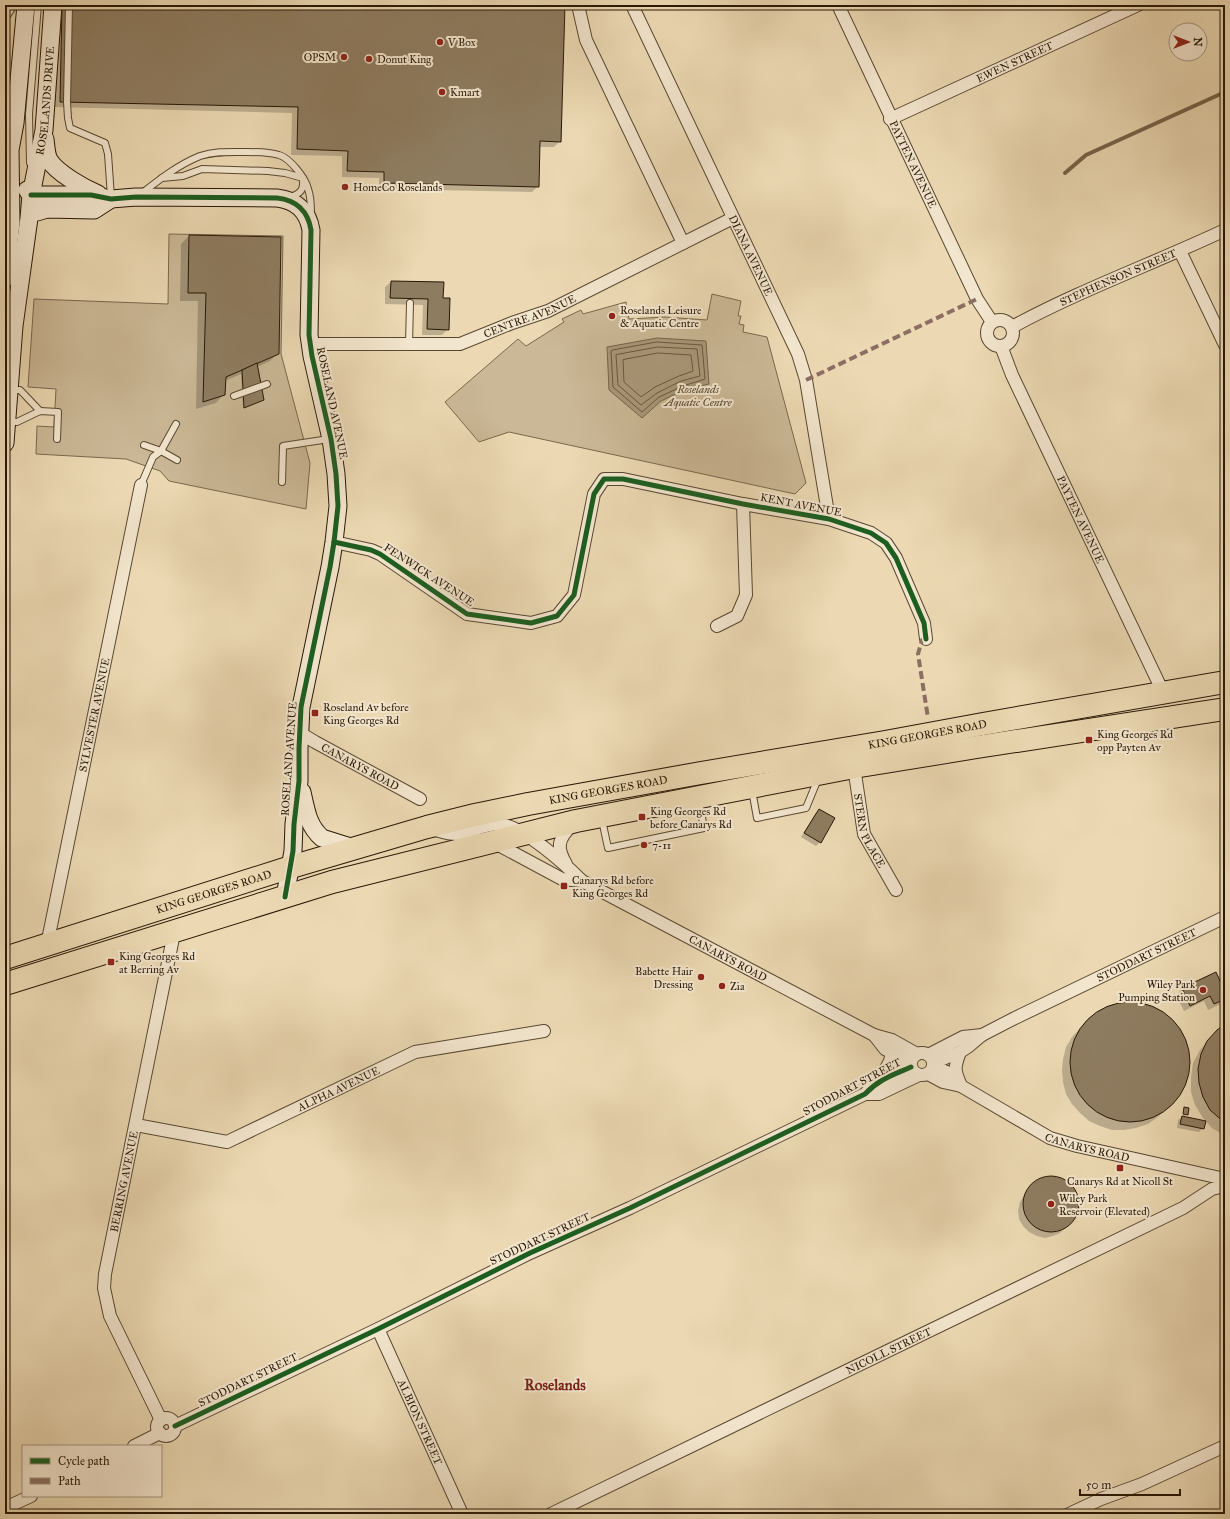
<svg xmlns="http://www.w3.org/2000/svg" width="1230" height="1519" viewBox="0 0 1230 1519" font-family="'IM FELL Great Primer',serif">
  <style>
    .green { fill: #cbb896; stroke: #7a684e }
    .water { fill: #a99778; stroke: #75644a }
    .shadow { fill: #0003 }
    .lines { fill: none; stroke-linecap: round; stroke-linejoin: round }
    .shore { stroke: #68583f; stroke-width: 1 }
    .stream { stroke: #75644a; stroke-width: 4 }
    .building { fill: #8e7c60; stroke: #281806 }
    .lane-casing { stroke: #594831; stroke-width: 8 }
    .street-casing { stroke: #594831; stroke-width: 14 }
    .secondary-casing { stroke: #281806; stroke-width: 19 }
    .highway-casing { stroke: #281806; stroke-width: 24 }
    .lane { stroke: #f3e6ce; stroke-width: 6 }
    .street { stroke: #f3e6ce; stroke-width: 12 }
    .secondary { stroke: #f3e6ce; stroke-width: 17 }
    .highway { stroke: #ecd9b3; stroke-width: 22 }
    .quiet { stroke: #8d6e63; stroke-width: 4; stroke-dasharray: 8 4; stroke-linecap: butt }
    .cycleway-casing { stroke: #f3e6ce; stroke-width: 8 }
    .cycleway { stroke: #1b5e20; stroke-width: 5 }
    .poi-dot { fill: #8f2418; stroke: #f3e6ce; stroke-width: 1.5 }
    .labels { text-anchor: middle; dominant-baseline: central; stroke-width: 4; stroke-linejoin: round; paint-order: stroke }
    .poi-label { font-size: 11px; fill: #281806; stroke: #f3e6ce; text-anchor: start }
    .street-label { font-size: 11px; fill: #281806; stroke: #f3e6ce }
    .park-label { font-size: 11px; font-style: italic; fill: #594831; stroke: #f3e6ce }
    .district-label { font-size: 15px; font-weight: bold; fill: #7a1f14; stroke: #f3e6ce }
  </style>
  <rect width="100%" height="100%" fill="#ecd9b3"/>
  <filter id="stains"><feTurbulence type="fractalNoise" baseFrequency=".005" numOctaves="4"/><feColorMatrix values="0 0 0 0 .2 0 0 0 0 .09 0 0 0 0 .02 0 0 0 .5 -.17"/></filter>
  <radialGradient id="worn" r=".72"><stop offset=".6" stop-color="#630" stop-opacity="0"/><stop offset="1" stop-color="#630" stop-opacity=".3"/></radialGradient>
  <!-- green -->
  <g class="green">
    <path d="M169 234 283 236 281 354 310 463 306 509 169 481 160 471 126 459 36 454 37 426 54 427 56 389 28 387 34 299 168 304Z"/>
    <path d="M712 294 741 301 738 316H741L739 324 744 325 743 332 767 337 806 483 795 494 509 432 479 442 445 402 518 339 526 346 564 322 562 319 581 310 583 314 626 302 629 319 665 317 707 320Z"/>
  </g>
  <!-- water -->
  <path class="water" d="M657 338 706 341 709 384 684 390 661 401 642 418 609 390 607 347Z"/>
  <!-- shadow -->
  <g class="shadow">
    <path d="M57 5H564L560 141 554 147H539L538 186 532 192 379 189V178L342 177V156L291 155 292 113 54 107Z"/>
    <path d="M189 236 278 353 270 361 257 367 261 401 243 408 241 374 225 381 224 394 216 403 196 409 198 301H180L181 244Z"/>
    <path d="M391 282 442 299 448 329 442 335H422L423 305 385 304V287Z"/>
    <path d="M819 810 834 819 820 842 816 846 801 837 815 814Z"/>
    <path d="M1215 974 1225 995V999L1221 1004 1208 1010 1204 1001 1184 1011 1176 995 1182 989Z"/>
    <path d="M1132 1002 1143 1004 1154 1008 1165 1014 1174 1022 1181 1031 1186 1042 1189 1055V1067L1187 1079 1182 1090 1175 1100 1158 1117 1148 1124 1136 1128 1124 1130H1112L1100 1126 1089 1121 1080 1113 1072 1104 1066 1094 1063 1082 1062 1070 1063 1059 1066 1047 1072 1037 1088 1019 1098 1012 1108 1006 1120 1003Z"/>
    <path d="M1225 1025V1136L1212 1128 1203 1118 1195 1105 1191 1092V1077L1193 1063 1200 1050 1209 1039Z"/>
    <path d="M1182 1115 1186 1116 1184 1117 1203 1128 1199 1132 1177 1128 1178 1120 1183 1116Z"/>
    <path d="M1052 1177 1060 1179 1068 1183 1073 1189 1077 1196 1078 1205 1077 1213 1073 1220 1060 1233 1053 1236 1045 1238 1037 1236 1029 1232 1023 1226 1019 1219 1018 1211 1020 1202 1024 1195 1036 1182 1044 1179Z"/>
  </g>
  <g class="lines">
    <!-- shore -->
    <g class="shore">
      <path d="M657 342 702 345 705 379 683 386 659 397 642 412 613 387 611 351 613 350Z"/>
      <path d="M658 347 697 349 700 376 681 381 657 393 641 405 618 385 616 355Z"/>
      <path d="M658 353 691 355 693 371 679 376 655 387 641 397 624 382 623 360Z"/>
    </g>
    <!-- stream -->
    <path class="stream" d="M1065 173 1086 155 1225 92"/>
  </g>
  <!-- building -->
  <g class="building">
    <path d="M62 5H565L561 142 540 141 539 187 384 183V172L347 171 348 151 297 149 298 107 60 102Z"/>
    <path d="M189 235 281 237 279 354 226 377 225 395 203 402 206 293H188Z"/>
    <path d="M391 281 444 282 443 298H450L449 330 427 329 428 299 390 298Z"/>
    <path d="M257 363 264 400 244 408 242 370Z"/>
    <path d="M819 809 835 818 821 843 804 833Z"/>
    <path d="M1216 972 1225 992V999L1214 1004 1210 996 1190 1006 1182 988Z"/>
    <circle cx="1130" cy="1062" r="60"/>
    <path d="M1225 1024V1123L1210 1110 1203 1097 1199 1083 1198 1069 1201 1054 1207 1041 1217 1030Z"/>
    <path d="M1184 1107 1189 1108 1188 1115 1183 1114Z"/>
    <path d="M1182 1116 1206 1121 1204 1129 1180 1124Z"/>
    <circle cx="1051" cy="1204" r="28"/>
  </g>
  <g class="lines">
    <!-- lane casing -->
    <g class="lane-casing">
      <g id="lane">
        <path d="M69 5 67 102 68 118 70 128 105 143 108 154 111 197"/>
        <path d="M5 19 14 5"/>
        <path d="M30 163 29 114 38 5"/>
        <path d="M162 178 183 176 202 169 268 171 285 173 303 178"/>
        <path d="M141 194C160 179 178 165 200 156 215 151 231 152 246 152 257 152 269 152 279 155 290 158 306 179 308 189 311 197 311 205 311 213"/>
        <path d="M290 197C300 194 304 190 303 180"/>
        <path d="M409 344 410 303"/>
        <path d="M10 390H20L40 411"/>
        <path d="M234 396 267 384"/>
        <path d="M7 421 17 422 40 411 58 412 57 439"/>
        <path d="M144 445 161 451 177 460"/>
        <path d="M282 482 283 446 329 439"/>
        <path d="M141 485 153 457 161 451 176 424"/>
        <path d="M752 790 757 818 806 808 818 779"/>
        <path d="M602 820 608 848 704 828 699 802"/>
      </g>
    </g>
    <!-- street casing -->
    <g class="street-casing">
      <g id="street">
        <path d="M578 5 586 40 683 243"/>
        <path id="s1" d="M632 5 798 354 806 380 829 519"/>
        <path id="s2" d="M838 5 977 299 992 322"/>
        <path id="s3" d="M890 119 1138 5"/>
        <path d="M1180 251 1225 345"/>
        <circle cx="1000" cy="333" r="13"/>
        <path id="s4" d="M1012 327C1080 290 1155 263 1225 230"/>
        <path id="s5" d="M310 344H460L512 323 548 311 733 218"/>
        <path id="s6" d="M1001 346 1012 375 1163 692"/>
        <path d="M334 542 371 550 380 554 467 614 531 623 557 616 574 595 594 494 604 479H623L743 504 829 519 871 533 886 543 896 558 924 623 926 639"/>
        <path d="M717 626 737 616 746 595 743 504"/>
        <path id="s7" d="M300 733 315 742 420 799"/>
        <path id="s8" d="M854 767 864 834 896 890"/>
        <path id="s9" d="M432 829C440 831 447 834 456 834 470 832 483 825 497 824 520 823 566 865 582 881L874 1035 892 1040 917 1054"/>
        <path d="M493 842 562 879 582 881"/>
        <path d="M566 864C556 847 558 839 572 825"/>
        <path id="s10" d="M47 945 141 485"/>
        <path d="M874 1035 885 1049 911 1063"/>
        <path d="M960 1052C954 1068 954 1070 961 1086"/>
        <circle cx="922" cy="1064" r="11"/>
        <path d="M928 1055 963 1037 982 1035"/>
        <path id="s11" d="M933 1063 960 1052 969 1046 982 1035 1015 1018 1225 917"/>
        <path d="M933 1066 951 1074 959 1084"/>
        <path id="s12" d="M928 1074 943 1082 961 1086 1050 1138 1077 1146 1225 1179"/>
        <path d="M880 1080 890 1061 892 1053"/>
        <path d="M865 1094H879L919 1075"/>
        <path id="s13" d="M136 1125 227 1142 415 1052 544 1031"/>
        <path id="s14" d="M378 1329 462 1514"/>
        <circle cx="166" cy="1427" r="9"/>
        <path id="s15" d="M161 1420 110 1316 104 1288 105 1274 174 933"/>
        <path d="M175 1426 378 1329 530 1253 630 1208 865 1094C879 1079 893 1075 911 1067"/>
        <path d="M134 1446 160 1433"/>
        <path d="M5 1508 31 1496"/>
        <path id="s16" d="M551 1514 1183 1208 1212 1189 1225 1186"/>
        <path d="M1069 1514 1101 1499 1142 1484 1225 1446"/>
      </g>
    </g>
    <!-- secondary casing -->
    <g class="secondary-casing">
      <g id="secondary">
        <path d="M45 139C46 146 46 154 49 160 57 173 84 188 98 194"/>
        <path d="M27 190 47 209"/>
        <path d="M31 195H91L111 199 136 197 277 198C296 200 308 211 311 230L309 335 312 356 331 439 336 474 338 506 334 542 330 567 301 707 299 748V781L294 824 293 851 285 897"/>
        <path d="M37 212 47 209 94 210 111 199"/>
        <path d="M5 279 11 222 10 150 15 123 26 5"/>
        <path id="s17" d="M5 443 14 326 29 218 31 195 44 130 53 5"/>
        <path d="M302 792C306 810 308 826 322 838L354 848"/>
      </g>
    </g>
    <!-- highway casing -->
    <g class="highway-casing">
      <g id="highway">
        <path id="s18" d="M5 958 291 867 427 827 475 815 528 804 701 773 885 742 983 724 1225 682"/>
        <path d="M5 984 332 882 576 821 854 767 977 747 1225 709"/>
      </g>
    </g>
    <!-- lane -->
    <use href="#lane" class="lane"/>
    <!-- street -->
    <use href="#street" class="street"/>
    <!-- secondary -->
    <use href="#secondary" class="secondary"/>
    <!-- highway -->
    <use href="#highway" class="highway"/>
    <!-- quiet -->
    <g class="quiet">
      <path d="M806 380 977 299"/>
      <path d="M926 639 922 640 918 654 928 718"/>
    </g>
    <!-- cycleway casing -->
    <g class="cycleway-casing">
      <g id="cycleway">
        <path d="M31 195H91L111 199 136 197 277 198C296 200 308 211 311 230L309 335 312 356 331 439 336 474 338 506 334 542 330 567 301 707 299 748V781L294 824 293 851 285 897"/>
        <path d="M334 542 371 550 380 554 467 614 531 623 557 616 574 595 594 494 604 479H623L743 504 829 519 871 533 886 543 896 558 924 623 926 639"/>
        <path d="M175 1426 378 1329 530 1253 630 1208 865 1094C879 1079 893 1075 911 1067"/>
      </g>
    </g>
    <!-- cycleway -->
    <use href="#cycleway" class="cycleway"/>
  </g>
  <!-- markers -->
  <g class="poi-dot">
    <circle cx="440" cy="42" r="4"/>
    <circle cx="344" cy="57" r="4"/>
    <circle cx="369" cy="59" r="4"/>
    <circle cx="442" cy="92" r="4"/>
    <circle cx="345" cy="187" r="4"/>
    <circle cx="612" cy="316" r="4"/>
    <rect x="311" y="709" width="8" height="8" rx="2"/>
    <rect x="1085" y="736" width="8" height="8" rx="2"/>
    <rect x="638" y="813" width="8" height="8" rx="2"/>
    <circle cx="644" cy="845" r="4"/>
    <rect x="560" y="882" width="8" height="8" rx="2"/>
    <rect x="107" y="958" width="8" height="8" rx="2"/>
    <circle cx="701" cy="977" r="4"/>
    <circle cx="722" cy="986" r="4"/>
    <circle cx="1203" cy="990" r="4"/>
    <rect x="1116" y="1164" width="8" height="8" rx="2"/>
    <circle cx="1051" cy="1204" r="4"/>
  </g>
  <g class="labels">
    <!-- poi labels -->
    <g class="poi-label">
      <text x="448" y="42">V Box</text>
      <text x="336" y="57" text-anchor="end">OPSM</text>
      <text x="377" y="59">Donut King</text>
      <text x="450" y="92">Kmart</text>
      <text x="353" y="187">HomeCo Roselands</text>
      <text x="620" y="310">Roselands Leisure<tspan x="620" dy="13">&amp; Aquatic Centre</tspan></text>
      <text x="323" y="707">Roseland Av before<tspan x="323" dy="13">King Georges Rd</tspan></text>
      <text x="1097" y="734">King Georges Rd<tspan x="1097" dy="13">opp Payten Av</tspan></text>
      <text x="650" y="811">King Georges Rd<tspan x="650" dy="13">before Canarys Rd</tspan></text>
      <text x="652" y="845">7-11</text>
      <text x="572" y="880">Canarys Rd before<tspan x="572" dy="13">King Georges Rd</tspan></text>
      <text x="119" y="956">King Georges Rd<tspan x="119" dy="13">at Berring Av</tspan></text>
      <text x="693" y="971" text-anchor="end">Babette Hair<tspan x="693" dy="13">Dressing</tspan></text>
      <text x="1195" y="984" text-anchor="end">Wiley Park<tspan x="1195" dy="13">Pumping Station</tspan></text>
      <text x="730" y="986">Zia</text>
      <text x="1120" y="1181" text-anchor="middle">Canarys Rd at Nicoll St</text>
      <text x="1059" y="1198">Wiley Park<tspan x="1059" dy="13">Reservoir (Elevated)</tspan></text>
    </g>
    <!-- street labels -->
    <g class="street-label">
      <text stroke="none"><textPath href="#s3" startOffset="137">EWEN STREET</textPath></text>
      <text stroke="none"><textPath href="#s17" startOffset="345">ROSELANDS DRIVE</textPath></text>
      <text stroke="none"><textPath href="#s2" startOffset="176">PAYTEN AVENUE</textPath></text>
      <text stroke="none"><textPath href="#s1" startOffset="277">DIANA AVENUE</textPath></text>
      <text stroke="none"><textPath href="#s4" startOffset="117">STEPHENSON STREET</textPath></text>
      <text stroke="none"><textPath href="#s5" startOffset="225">CENTRE AVENUE</textPath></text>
      <text transform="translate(332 403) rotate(78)">ROSELAND AVENUE</text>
      <text transform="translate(801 505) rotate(11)">KENT AVENUE</text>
      <text stroke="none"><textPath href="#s6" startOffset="191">PAYTEN AVENUE</textPath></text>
      <text transform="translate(429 575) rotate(33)">FENWICK AVENUE</text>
      <text stroke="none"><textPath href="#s10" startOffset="235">SYLVESTER AVENUE</textPath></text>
      <text stroke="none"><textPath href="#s18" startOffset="951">KING GEORGES ROAD</textPath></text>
      <text transform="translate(289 759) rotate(-86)">ROSELAND AVENUE</text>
      <text stroke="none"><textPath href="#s7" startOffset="69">CANARYS ROAD</textPath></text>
      <text stroke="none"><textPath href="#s18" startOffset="627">KING GEORGES ROAD</textPath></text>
      <text stroke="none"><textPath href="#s8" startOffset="66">STERN PLACE</textPath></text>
      <text stroke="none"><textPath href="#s18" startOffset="219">KING GEORGES ROAD</textPath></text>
      <text stroke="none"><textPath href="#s11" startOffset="240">STODDART STREET</textPath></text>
      <text stroke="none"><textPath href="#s9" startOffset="336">CANARYS ROAD</textPath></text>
      <text transform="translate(852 1087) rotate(-28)">STODDART STREET</text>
      <text stroke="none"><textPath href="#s13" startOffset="216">ALPHA AVENUE</textPath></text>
      <text stroke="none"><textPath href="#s12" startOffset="177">CANARYS ROAD</textPath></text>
      <text stroke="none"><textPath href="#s15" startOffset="253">BERRING AVENUE</textPath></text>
      <text transform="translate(540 1239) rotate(-25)">STODDART STREET</text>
      <text stroke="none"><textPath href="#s16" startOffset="375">NICOLL STREET</textPath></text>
      <text transform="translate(248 1380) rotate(-26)">STODDART STREET</text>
      <text stroke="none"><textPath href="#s14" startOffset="102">ALBION STREET</textPath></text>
    </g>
    <!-- park labels -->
    <g class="park-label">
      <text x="698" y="389">Roselands<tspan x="698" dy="13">Aquatic Centre</tspan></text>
    </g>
    <!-- district labels -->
    <g class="district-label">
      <text x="555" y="1385">Roselands</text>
    </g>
  </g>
  <!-- margin -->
  <rect width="1230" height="1519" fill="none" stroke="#ecd9b3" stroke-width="20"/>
  <rect x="6" y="6" width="1218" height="1507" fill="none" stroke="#281806" stroke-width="2"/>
  <rect x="10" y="10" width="1210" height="1499" fill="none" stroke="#281806"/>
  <!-- legend -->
  <rect x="22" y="1445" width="140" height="52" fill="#f3e6ce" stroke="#a2947e"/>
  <rect x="30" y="1458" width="20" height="6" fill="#1b5e20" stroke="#a2947e"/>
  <text x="58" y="1465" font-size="12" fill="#281806">Cycle path</text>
  <rect x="30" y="1478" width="20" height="6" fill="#8d6e63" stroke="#a2947e"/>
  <text x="58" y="1485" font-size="12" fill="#281806">Path</text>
  <!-- north arrow -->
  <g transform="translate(1188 42) rotate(90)"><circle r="19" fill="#f3e6ce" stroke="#a2947e"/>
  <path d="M0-3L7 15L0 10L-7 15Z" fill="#8f2418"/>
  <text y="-6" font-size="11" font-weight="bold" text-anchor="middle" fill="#281806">N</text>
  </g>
  <!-- scale -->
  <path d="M1080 1489v6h100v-6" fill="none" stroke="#281806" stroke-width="2"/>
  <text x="1086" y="1489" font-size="12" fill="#281806" stroke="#f3e6ce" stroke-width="3" paint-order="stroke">50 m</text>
  <rect width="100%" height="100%" filter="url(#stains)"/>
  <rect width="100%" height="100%" fill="url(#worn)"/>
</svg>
